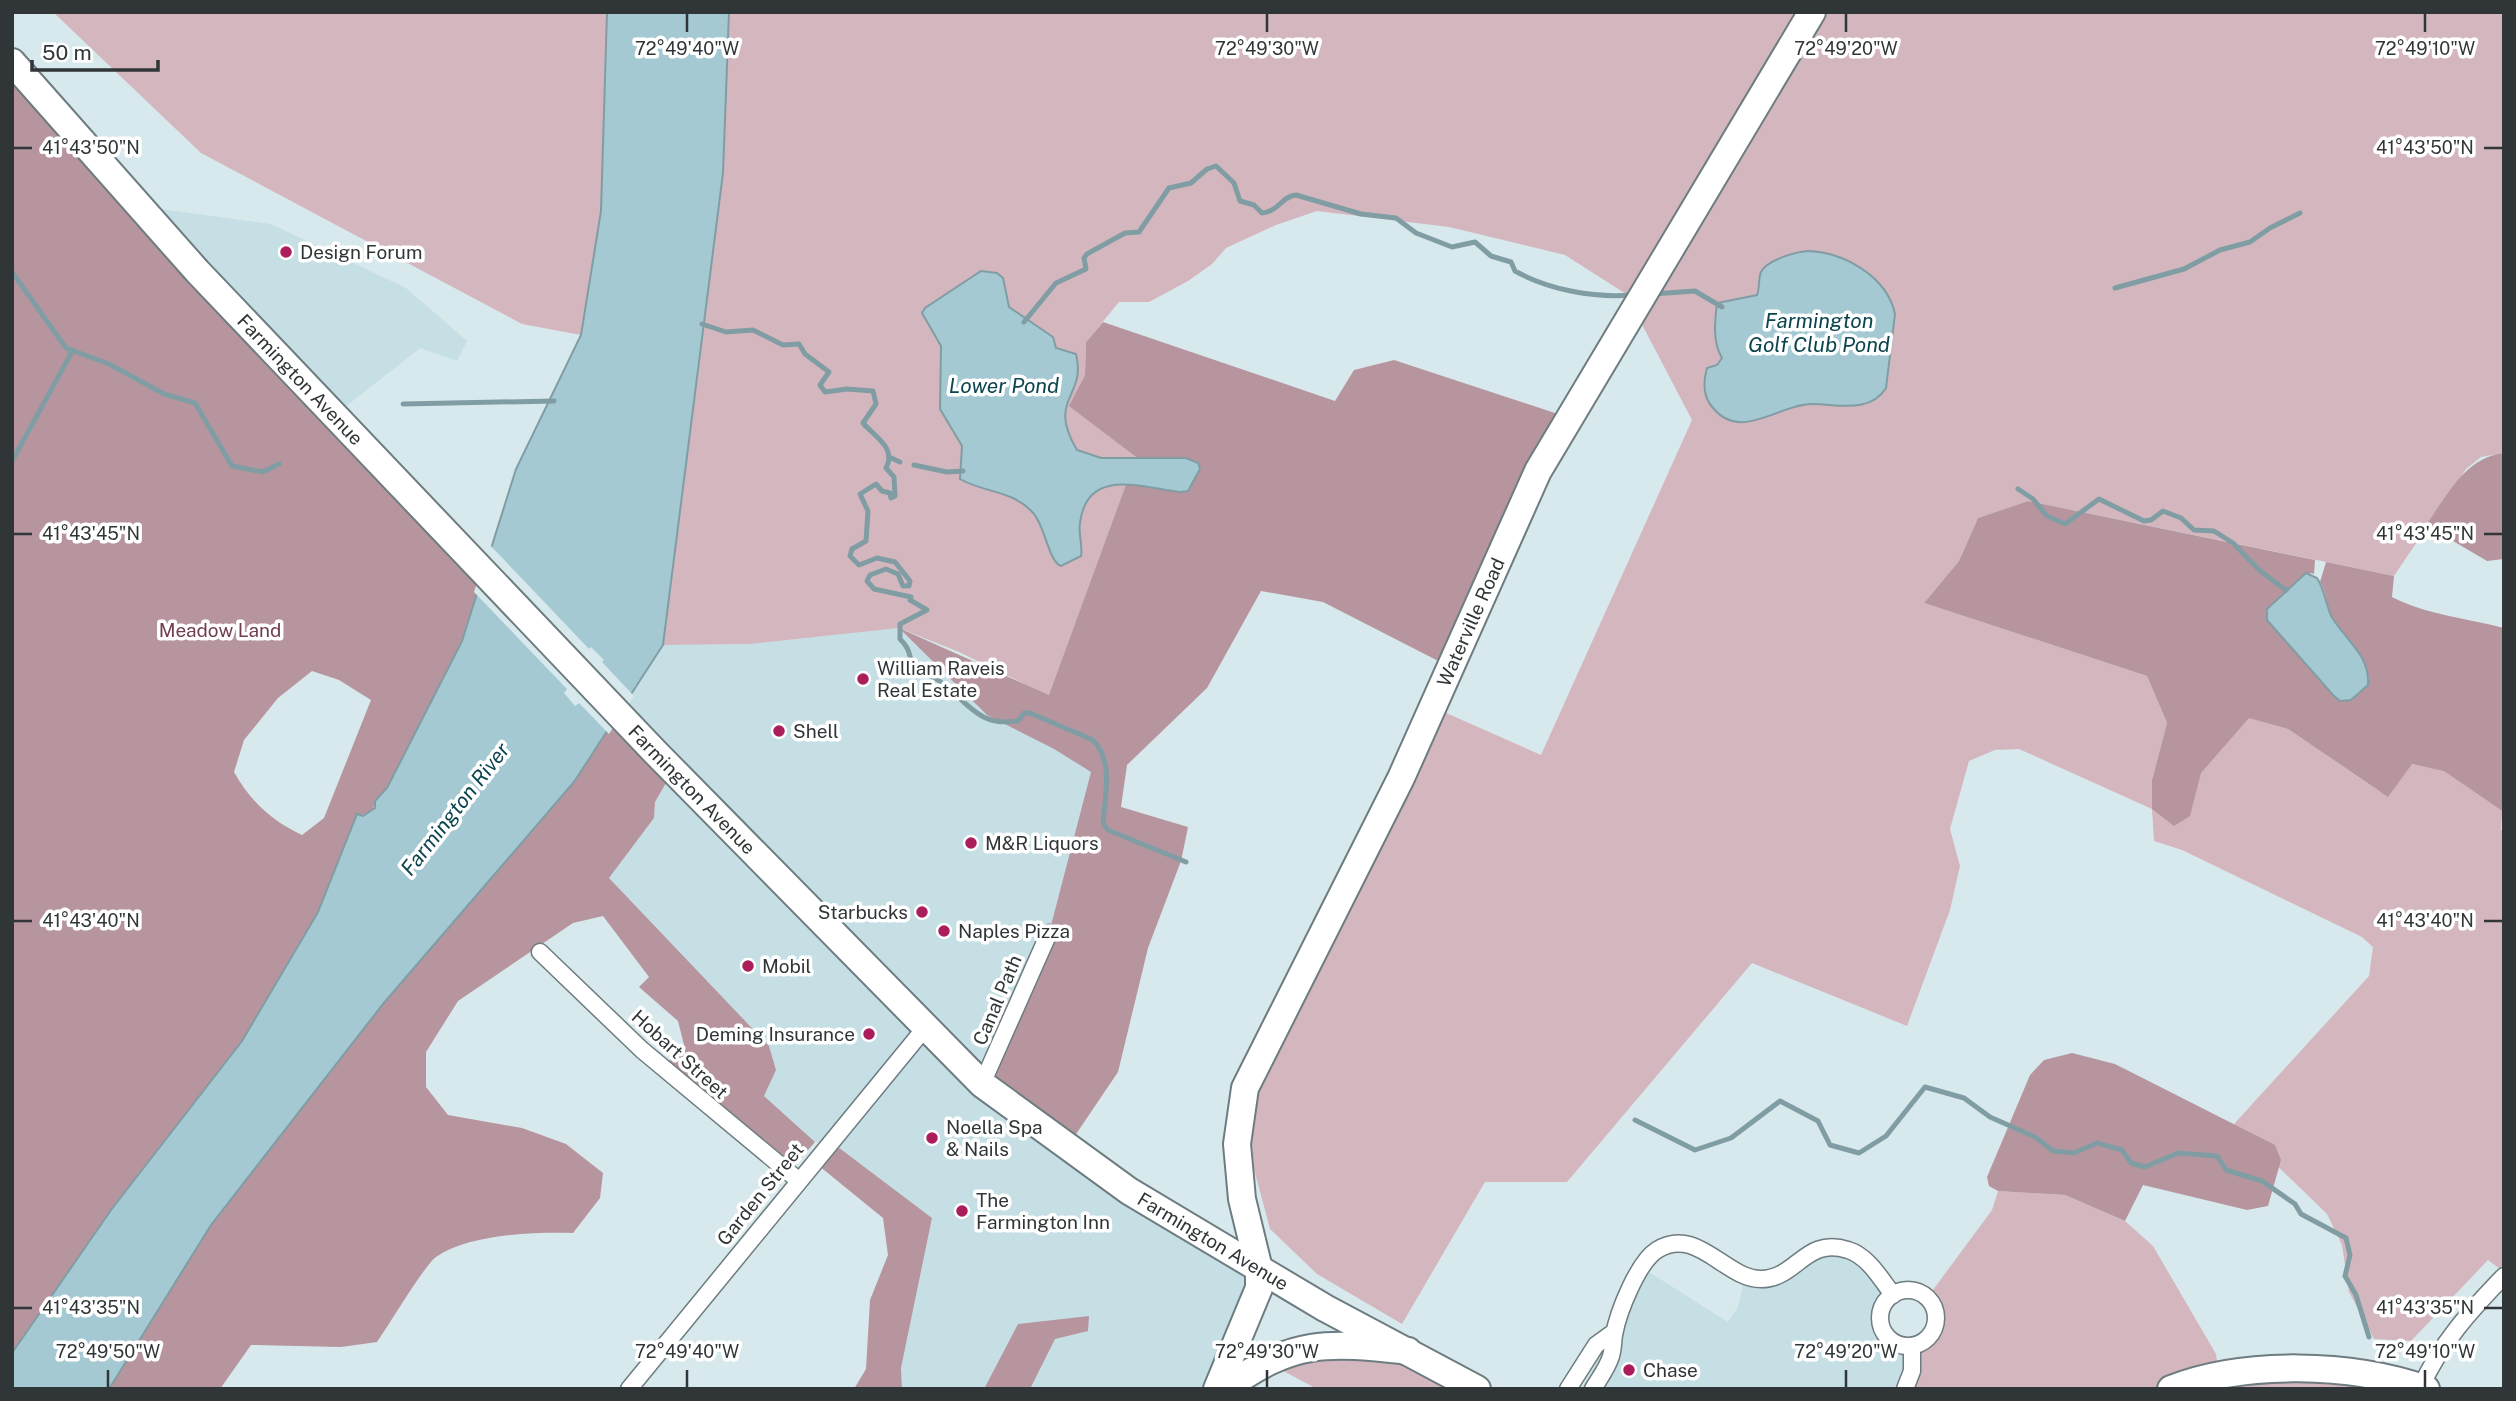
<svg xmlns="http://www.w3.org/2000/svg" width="2516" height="1401" viewBox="0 0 2516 1401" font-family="'Public Sans',sans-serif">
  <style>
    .built { fill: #c5dfe5 }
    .green { fill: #d4b7be }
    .forest { fill: #b7959e; fill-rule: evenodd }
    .water { fill: #a4c9d2; stroke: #819da4; stroke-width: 2 }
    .pier { fill: #d8e9ed }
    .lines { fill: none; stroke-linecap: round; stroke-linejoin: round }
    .stream { stroke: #819da4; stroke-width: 5 }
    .minor-casing { stroke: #6d7c80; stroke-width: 19 }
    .primary-casing { stroke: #6d7c80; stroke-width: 30 }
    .trunk-casing { stroke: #6d7c80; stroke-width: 30 }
    .minor { stroke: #fff; stroke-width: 16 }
    .primary { stroke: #fff; stroke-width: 26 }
    .trunk { stroke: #fff; stroke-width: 26 }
    .ticks { fill: none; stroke: #303638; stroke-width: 2.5 }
    .poi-dot { fill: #ac1e5b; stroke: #fff; stroke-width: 2.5 }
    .labels { text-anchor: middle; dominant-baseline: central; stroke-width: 7; stroke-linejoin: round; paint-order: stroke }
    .poi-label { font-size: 19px; fill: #303638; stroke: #fff; text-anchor: start }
    .street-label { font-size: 19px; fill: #303638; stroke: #fff }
    .park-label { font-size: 19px; fill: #703e4d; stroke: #fff }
    .water-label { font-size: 21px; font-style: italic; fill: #0b444e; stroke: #fff }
    .ticks-label { font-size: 18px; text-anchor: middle; fill: #303638; stroke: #fff; stroke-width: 7; stroke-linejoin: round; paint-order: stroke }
  </style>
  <rect width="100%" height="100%" fill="#d8e9ed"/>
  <!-- built -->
  <g class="built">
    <path d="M139 206 271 224 406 288 467 341 457 361 420 348 335 415Z"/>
    <path d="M899 628 987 715 1054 749 1091 772 1049 933 982 1084 1259 1269 1217 1389H1030L1055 1338 1087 1331 1018 1324 984 1389H902L901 1368 932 1218 830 1141 815 1142 764 1096 776 1070 769 1046 609 878 654 818 655 802 673 771 619 714 663 645 751 644Z"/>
    <path d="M1850 1250 1893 1295 1886 1301 1880 1319 1886 1336 1894 1342 1912 1346 1905 1389H1581L1614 1332 1641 1267 1728 1322 1738 1307 1745 1276 1762 1279 1806 1254Z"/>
  </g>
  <!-- green -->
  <g class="green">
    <path d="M53 12H607L601 212 581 335 522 324 201 153Z"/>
    <path d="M729 12H2504V453L2481 457 2466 469 2394 576 2028 501 1978 518 1959 561 1924 603 2147 676 2167 723 2152 780V790L2195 668 2254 719 2288 729 2379 791 2402 777 2411 764 2504 781 2501 830 2504 832V1272L2488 1260 2411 1341 2374 1339 2349 1292 2342 1245 2327 1214 2234 1124 2369 976 2373 947 2362 937 2182 850 2154 841 2152 809 2019 749 1995 750 1969 761 1950 829 1960 866 1950 910 1907 1026 1752 963 1567 1182H1485L1402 1324 1317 1274 1270 1229 1254 1169 1250 1117 1264 1070 1444 712 1541 755 1692 420 1626 294 1565 255 1449 227 1317 211 1276 225 1226 248 1212 264 1188 281 1149 302H1119L1086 342 1085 375 1070 406 1136 457 1049 696 959 652 899 628 751 644 663 645 723 173Z"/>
    <path d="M1998 1191 2065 1195 2125 1221 2153 1246 2216 1354 2219 1377 2265 1370 2426 1389H1905L1912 1346C1936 1338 1942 1317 1927 1298L1992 1210Z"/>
    <path d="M1354 1345 1477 1389H1317L1276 1367Z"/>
  </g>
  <!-- forest -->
  <g class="forest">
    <path d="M12 62 483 572 462 641 387 788 375 801 372 814 357 815 318 912 242 1041 111 1210 12 1353ZM312 671 339 680 371 700 324 818 302 835C272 821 250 801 234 772L244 740 278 698Z"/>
    <path d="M1103 322 1335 401 1354 370 1394 360 1570 418 1450 667 1323 602 1261 591 1207 688 1127 765 1121 807 1188 827 1181 861 1148 948 1118 1072 1068 1146 982 1084 1049 933 1091 772 1054 749 987 715 899 628 1049 695 1136 457 1069 406 1085 375 1086 342Z"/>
    <path d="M2504 453V559L2487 561 2426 525C2448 495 2464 458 2504 453Z"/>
    <path d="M2028 501 2315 560 2314 574 2310 573 2289 644 2340 701 2368 685C2371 656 2347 640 2333 619 2326 608 2327 593 2320 582L2326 562 2394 576 2392 597C2427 615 2466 618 2504 628V812L2444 771 2412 764 2388 797 2288 729 2249 718 2201 773 2190 816 2174 826 2152 809V780L2167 723 2147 676 1924 603 1959 561 1978 518Z"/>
    <path d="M619 714 673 771 655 802 654 818 609 878 769 1046 776 1070 764 1096 815 1142 788 1173 662 1068 684 1045 678 1021 639 987 649 977 603 916 573 923 458 1001 426 1052V1087L448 1115 522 1128 566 1144 603 1173 600 1198 573 1233C534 1232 469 1234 436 1257 424 1266 389 1325 377 1342L341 1347 251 1345 220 1389H109L211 1225 383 1004 574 782Z"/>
    <path d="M2072 1053 2115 1064 2275 1145 2281 1160 2268 1206 2247 1210 2143 1185 2125 1221 2065 1195 1998 1191 1989 1186 1987 1177 2030 1075 2044 1060Z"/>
    <path d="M830 1141 932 1218 901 1368 902 1389H854L866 1369 870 1300 888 1255 883 1218 813 1161Z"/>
    <path d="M1089 1316 1088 1331 1055 1339 1030 1389H984L1018 1324Z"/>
  </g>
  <!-- water -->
  <g class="water">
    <path d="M607 12H729L723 173 663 645 574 782 383 1004 211 1225 109 1389H12V1353L111 1210 242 1041 318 912 357 814 363 816 375 808V801L387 788 462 641 516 469 581 335 601 211Z"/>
    <path d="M1808 251C1843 252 1887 276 1895 314L1886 388C1870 414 1837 404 1812 404 1779 404 1741 442 1713 408 1703 397 1703 382 1707 368L1717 365 1722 358C1712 341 1715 321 1717 303L1757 295C1760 288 1758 279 1761 272 1767 260 1795 252 1808 251Z"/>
    <path d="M981 271 997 273 1003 278 1009 307 1053 337 1056 348 1076 354C1087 398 1046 398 1077 450L1101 458H1186L1198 463 1200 469 1188 491 1180 492C1143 488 1087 466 1080 523 1078 534 1083 545 1081 556L1061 566C1049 562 1045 527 1034 514 1014 490 984 493 960 479L962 446 940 409 941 346 922 313 925 308Z"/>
    <path d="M2306 573 2317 578C2326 592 2326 609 2333 619 2347 641 2370 656 2368 685L2351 700 2340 701 2333 695 2267 620V609Z"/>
  </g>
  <!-- pier -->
  <path class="pier" d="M489 544 589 649 591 647 604 660 602 662 634 696 609 734 579 703 575 706 564 693 567 689 474 592Z"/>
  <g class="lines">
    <!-- stream -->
    <g class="stream">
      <path d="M12 272 66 348 109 364 164 394 195 403 232 466 263 472 279 464"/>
      <path d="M2115 288 2184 269 2220 250 2250 242 2270 228 2300 213"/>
      <path d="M1653 294 1695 291 1722 307"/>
      <path d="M1024 322 1056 283 1086 269 1084 258 1087 254 1125 233 1139 232 1169 188 1191 183 1207 169 1216 166 1234 183 1240 201 1254 205 1262 213C1278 212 1282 196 1296 195L1361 214 1396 218 1416 233 1452 247 1475 242 1491 256 1511 262 1515 271C1549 290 1594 298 1632 295"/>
      <path d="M702 324 726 332 753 330 783 345 799 344 805 354 829 372 820 385 825 392 847 389 873 391 876 404 863 423C875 437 897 448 886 468L894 477 895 496 891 498 890 493 882 491 876 484 860 494 868 511 866 541 852 549 850 556 859 565 877 558 895 562 910 581 909 586H903L898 574 886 569 870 575 867 581 874 589 911 597 910 600 927 610 900 624V639C914 652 907 662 918 671 924 676 932 676 938 680 968 701 976 727 1018 721L1024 713H1030L1093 740C1114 762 1105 796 1103 823L1108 830 1186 862"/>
      <path d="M403 404 554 401"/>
      <path d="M889 457 900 462"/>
      <path d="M12 461 73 350"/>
      <path d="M914 465 947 472 963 471"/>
      <path d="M2018 489 2033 499 2047 516 2065 524 2099 499 2144 521 2151 520 2163 511 2181 518 2194 530 2214 531 2233 543 2259 570 2286 590"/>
      <path d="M1635 1120 1695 1150 1731 1138 1780 1101 1818 1121 1830 1145 1859 1153 1886 1136 1925 1087 1964 1098 1990 1117 2035 1137 2053 1151 2074 1153 2097 1143 2122 1150 2131 1163 2145 1167 2178 1153 2217 1156 2226 1170 2262 1181 2295 1204 2301 1214 2346 1238 2350 1255 2345 1276 2356 1295 2369 1337"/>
    </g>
    <!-- minor casing -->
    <g class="minor-casing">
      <g id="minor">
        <path d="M540 952 642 1050 798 1180"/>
        <path d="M982 1084 1049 933"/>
        <circle cx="1908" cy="1318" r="28"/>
        <path d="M2421 1387C2440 1344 2471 1310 2504 1276"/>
        <path d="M629 1389 925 1028"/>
        <path d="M1568 1389 1596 1345 1614 1332"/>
        <path d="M1593 1389C1599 1379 1608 1367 1611 1356 1613 1350 1613 1342 1614 1335 1618 1312 1638 1262 1657 1250 1697 1225 1725 1279 1761 1279 1797 1279 1805 1236 1848 1250 1868 1256 1881 1279 1893 1295"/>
        <path d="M1905 1389 1912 1371V1346"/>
      </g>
    </g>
    <!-- primary casing -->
    <g class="primary-casing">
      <g id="primary">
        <path id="s1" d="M12 62 197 271 655 752 982 1084 1129 1191 1325 1308 1477 1389"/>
        <path d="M2171 1389C2244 1360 2352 1363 2426 1389"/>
      </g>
    </g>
    <!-- trunk casing -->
    <g class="trunk-casing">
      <g id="trunk">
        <path id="s2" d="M1217 1389 1259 1288V1269L1242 1199 1237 1144 1245 1088 1401 778 1538 471 1812 12"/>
        <path d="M1225 1389C1293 1339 1327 1342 1408 1351"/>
      </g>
    </g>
    <!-- minor -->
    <use href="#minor" class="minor"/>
    <!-- primary -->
    <use href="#primary" class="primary"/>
    <!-- trunk -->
    <use href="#trunk" class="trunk"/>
  </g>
  <!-- ticks -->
  <path class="ticks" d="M687 14V32M1267 14V32M1846 14V32M2425 14V32M14 148H32M2484 148H2502M14 534H32M2484 534H2502M14 921H32M2484 921H2502M14 1308H32M2484 1308H2502M108 1370V1387M687 1370V1387M1267 1370V1387M1846 1370V1387M2425 1370V1387"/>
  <!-- markers -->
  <g class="poi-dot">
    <circle cx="286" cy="252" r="7"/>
    <circle cx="863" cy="679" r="7"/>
    <circle cx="779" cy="731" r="7"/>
    <circle cx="971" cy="843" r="7"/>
    <circle cx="922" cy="912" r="7"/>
    <circle cx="944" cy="931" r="7"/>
    <circle cx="748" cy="966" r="7"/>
    <circle cx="869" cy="1034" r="7"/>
    <circle cx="932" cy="1138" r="7"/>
    <circle cx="962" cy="1211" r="7"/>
    <circle cx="1629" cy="1370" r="7"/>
  </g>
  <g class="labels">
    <!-- poi labels -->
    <g class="poi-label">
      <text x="300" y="252">Design Forum</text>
      <text x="877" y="668">William Raveis<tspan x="877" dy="22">Real Estate</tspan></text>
      <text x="793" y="731">Shell</text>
      <text x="985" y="843">M&amp;R Liquors</text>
      <text x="908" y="912" text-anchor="end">Starbucks</text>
      <text x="958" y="931">Naples Pizza</text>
      <text x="762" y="966">Mobil</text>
      <text x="855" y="1034" text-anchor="end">Deming Insurance</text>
      <text x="946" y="1127">Noella Spa<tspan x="946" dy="22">&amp; Nails</tspan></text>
      <text x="976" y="1200">The<tspan x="976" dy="22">Farmington Inn</tspan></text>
      <text x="1643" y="1370">Chase</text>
    </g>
    <!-- street labels -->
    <g class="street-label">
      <text stroke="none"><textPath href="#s1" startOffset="429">Farmington Avenue</textPath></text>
      <text stroke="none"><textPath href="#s2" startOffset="830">Waterville Road</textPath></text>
      <text stroke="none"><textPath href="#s1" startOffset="996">Farmington Avenue</textPath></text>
      <text transform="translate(997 1000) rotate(-67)">Canal Path</text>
      <text transform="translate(680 1054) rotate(42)">Hobart Street</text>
      <text transform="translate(760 1194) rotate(-51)">Garden Street</text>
      <text stroke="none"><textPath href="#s1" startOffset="1689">Farmington Avenue</textPath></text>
    </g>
    <!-- park labels -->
    <g class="park-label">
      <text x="220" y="630">Meadow Land</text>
    </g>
    <!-- water labels -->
    <g class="water-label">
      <text x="1819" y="320">Farmington<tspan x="1819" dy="24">Golf Club Pond</tspan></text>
      <text x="1004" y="385">Lower Pond</text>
      <text transform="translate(455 809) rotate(-52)">Farmington River</text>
    </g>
  </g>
  <g class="ticks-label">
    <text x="687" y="55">72°49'40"W</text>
    <text x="1267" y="55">72°49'30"W</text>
    <text x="1846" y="55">72°49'20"W</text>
    <text x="2425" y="55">72°49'10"W</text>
    <text x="91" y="154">41°43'50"N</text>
    <text x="2425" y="154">41°43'50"N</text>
    <text x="91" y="540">41°43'45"N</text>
    <text x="2425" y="540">41°43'45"N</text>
    <text x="91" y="927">41°43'40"N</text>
    <text x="2425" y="927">41°43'40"N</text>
    <text x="91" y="1314">41°43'35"N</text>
    <text x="2425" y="1314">41°43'35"N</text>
    <text x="108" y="1358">72°49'50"W</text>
    <text x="687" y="1358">72°49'40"W</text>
    <text x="1267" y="1358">72°49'30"W</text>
    <text x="1846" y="1358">72°49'20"W</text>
    <text x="2425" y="1358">72°49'10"W</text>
  </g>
  <!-- border -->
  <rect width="2516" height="1401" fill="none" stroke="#303638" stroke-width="28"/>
  <!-- scale -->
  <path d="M32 60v10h126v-10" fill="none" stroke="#303638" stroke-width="3.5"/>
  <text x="42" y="60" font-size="21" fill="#303638" stroke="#ffffff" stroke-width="5" paint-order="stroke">50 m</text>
</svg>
